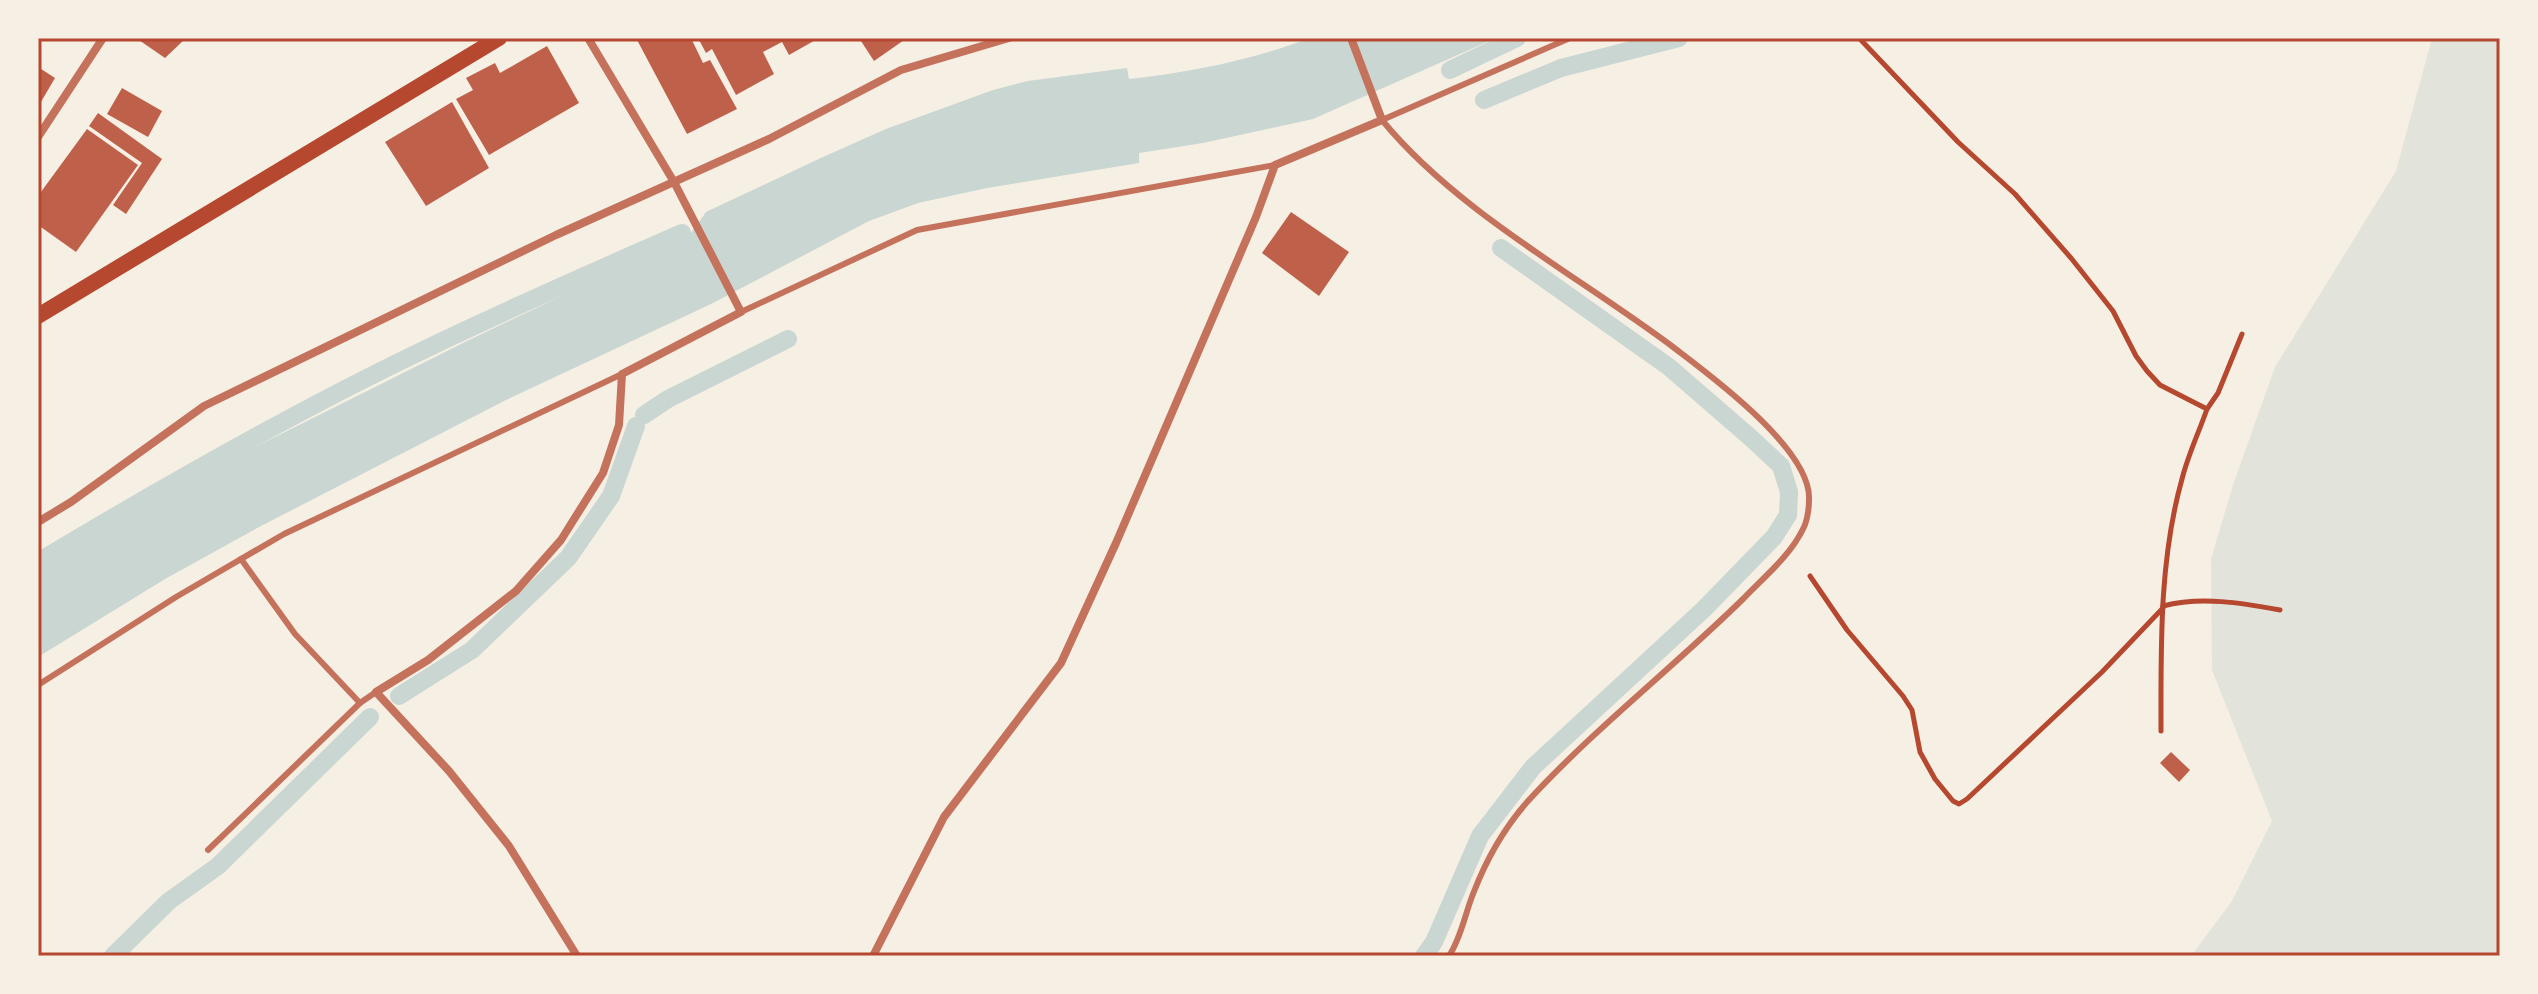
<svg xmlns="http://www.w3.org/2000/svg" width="2538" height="994" viewBox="0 0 2538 994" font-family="'Alegreya Sans',sans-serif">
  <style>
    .green { fill: #e2e4dc }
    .water { fill: #c9d6d2 }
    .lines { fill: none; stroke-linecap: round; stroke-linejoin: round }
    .stream { stroke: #c9d6d2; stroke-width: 18 }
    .building { fill: #bf614a }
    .path { stroke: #b5482f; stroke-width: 5 }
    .service { stroke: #c5725c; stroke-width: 6 }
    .minor { stroke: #c5725c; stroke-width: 8 }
    .secondary { stroke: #b5482f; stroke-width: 16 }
    .neatline { fill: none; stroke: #b5482f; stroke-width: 3 }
  </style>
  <rect width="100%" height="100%" fill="#f6efe4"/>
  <!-- green -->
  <path class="green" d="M2432 38H2500V956H2191L2232 901 2272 821 2212 670 2211 559 2233 485 2275 367 2396 171Z"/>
  <!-- water -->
  <path class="water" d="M1310 38H1496L1313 119 1203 143 1139 153V163L987 188 918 203 869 221 711 304 506 400 259 527 165 579 38 657V572L199 475 467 341 595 280 686 240 706 212 823 157 886 129 993 90 1028 81 1127 68 1129 79C1190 72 1252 60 1310 38Z"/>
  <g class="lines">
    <!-- stream -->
    <g class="stream">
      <path d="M1450 70 1517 38"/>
      <path d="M1484 100 1561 68 1679 38"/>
      <path d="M644 415 668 399 788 339"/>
      <path d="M38 562C158 490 280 420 405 359 496 314 589 274 682 233"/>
      <path d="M399 696 472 650 568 558 611 496 636 426"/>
      <path d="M113 956 169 901 218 866 370 717"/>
      <path d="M1424 956 1434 942 1480 836 1533 767 1704 609 1774 537 1788 515 1789 492 1781 466 1751 438 1669 367 1501 248"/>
    </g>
  </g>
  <!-- building -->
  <g class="building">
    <path d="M136 38H186L165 58Z"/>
    <path d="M636 38H691L703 63 710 60 737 109 687 134Z"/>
    <path d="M698 38H819L789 55 782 42 763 52 774 74 736 95 712 49 706 53Z"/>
    <path d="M859 38H907L874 61Z"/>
    <path d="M547 46 579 103 489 155 456 99 473 90 466 78 495 63 500 73Z"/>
    <path d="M38 67 55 78 38 107Z"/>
    <path d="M122 88 162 111 148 137 107 114Z"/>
    <path d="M452 102 489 168 426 206 385 142Z"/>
    <path d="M98 113 162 159 126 214 113 205 142 163 89 126Z"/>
    <path d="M87 129 138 165 76 252 38 225V196Z"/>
    <path d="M1291 212 1349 252 1319 296 1262 253Z"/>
    <path d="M2171 752 2190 770 2179 782 2160 763Z"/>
  </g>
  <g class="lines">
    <!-- path -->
    <g class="path">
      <path d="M1859 38 1958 142 2015 194 2071 258 2113 311 2136 356 2147 371 2160 385 2207 409C2199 432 2188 455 2182 479 2159 561 2161 647 2161 731"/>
      <path d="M2207 409 2218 393 2242 334"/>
      <path d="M1810 576 1847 630 1903 696 1912 710 1920 752 1935 779 1953 801 1959 804 1967 799 2102 672 2163 608"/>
      <path d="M2163 606C2201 596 2242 603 2280 610"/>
    </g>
    <!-- service -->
    <g class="service">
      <path d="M741 312 917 230 1275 165"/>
      <path d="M241 559 295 634 360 703 376 692"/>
      <path d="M38 685 176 597 284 534 622 374"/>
      <path d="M208 850 360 703"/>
      <path d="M1449 956C1461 938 1465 914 1473 894 1486 860 1504 828 1528 801 1595 728 1674 667 1744 598 1764 577 1790 556 1803 529 1807 522 1809 509 1809 500 1812 451 1714 378 1677 350 1582 278 1457 212 1382 120L1570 38"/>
    </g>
    <!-- minor -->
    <g class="minor">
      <path d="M38 137 103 38"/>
      <path d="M38 522 71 502 204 406 556 235 769 139 901 70 1009 38"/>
      <path d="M577 956 509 846 449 771 376 692 428 660 516 591 561 540 603 473 619 425 622 374 741 312 674 182 588 38"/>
      <path d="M873 956 944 817 1061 663 1116 543 1256 217 1275 165 1382 120 1351 38"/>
    </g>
    <!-- secondary -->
    <path class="secondary" d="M38 316 499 38"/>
  </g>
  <!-- border -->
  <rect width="2538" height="994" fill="none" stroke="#f6efe4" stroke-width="80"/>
  <rect x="40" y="40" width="2458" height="914" class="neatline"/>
</svg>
